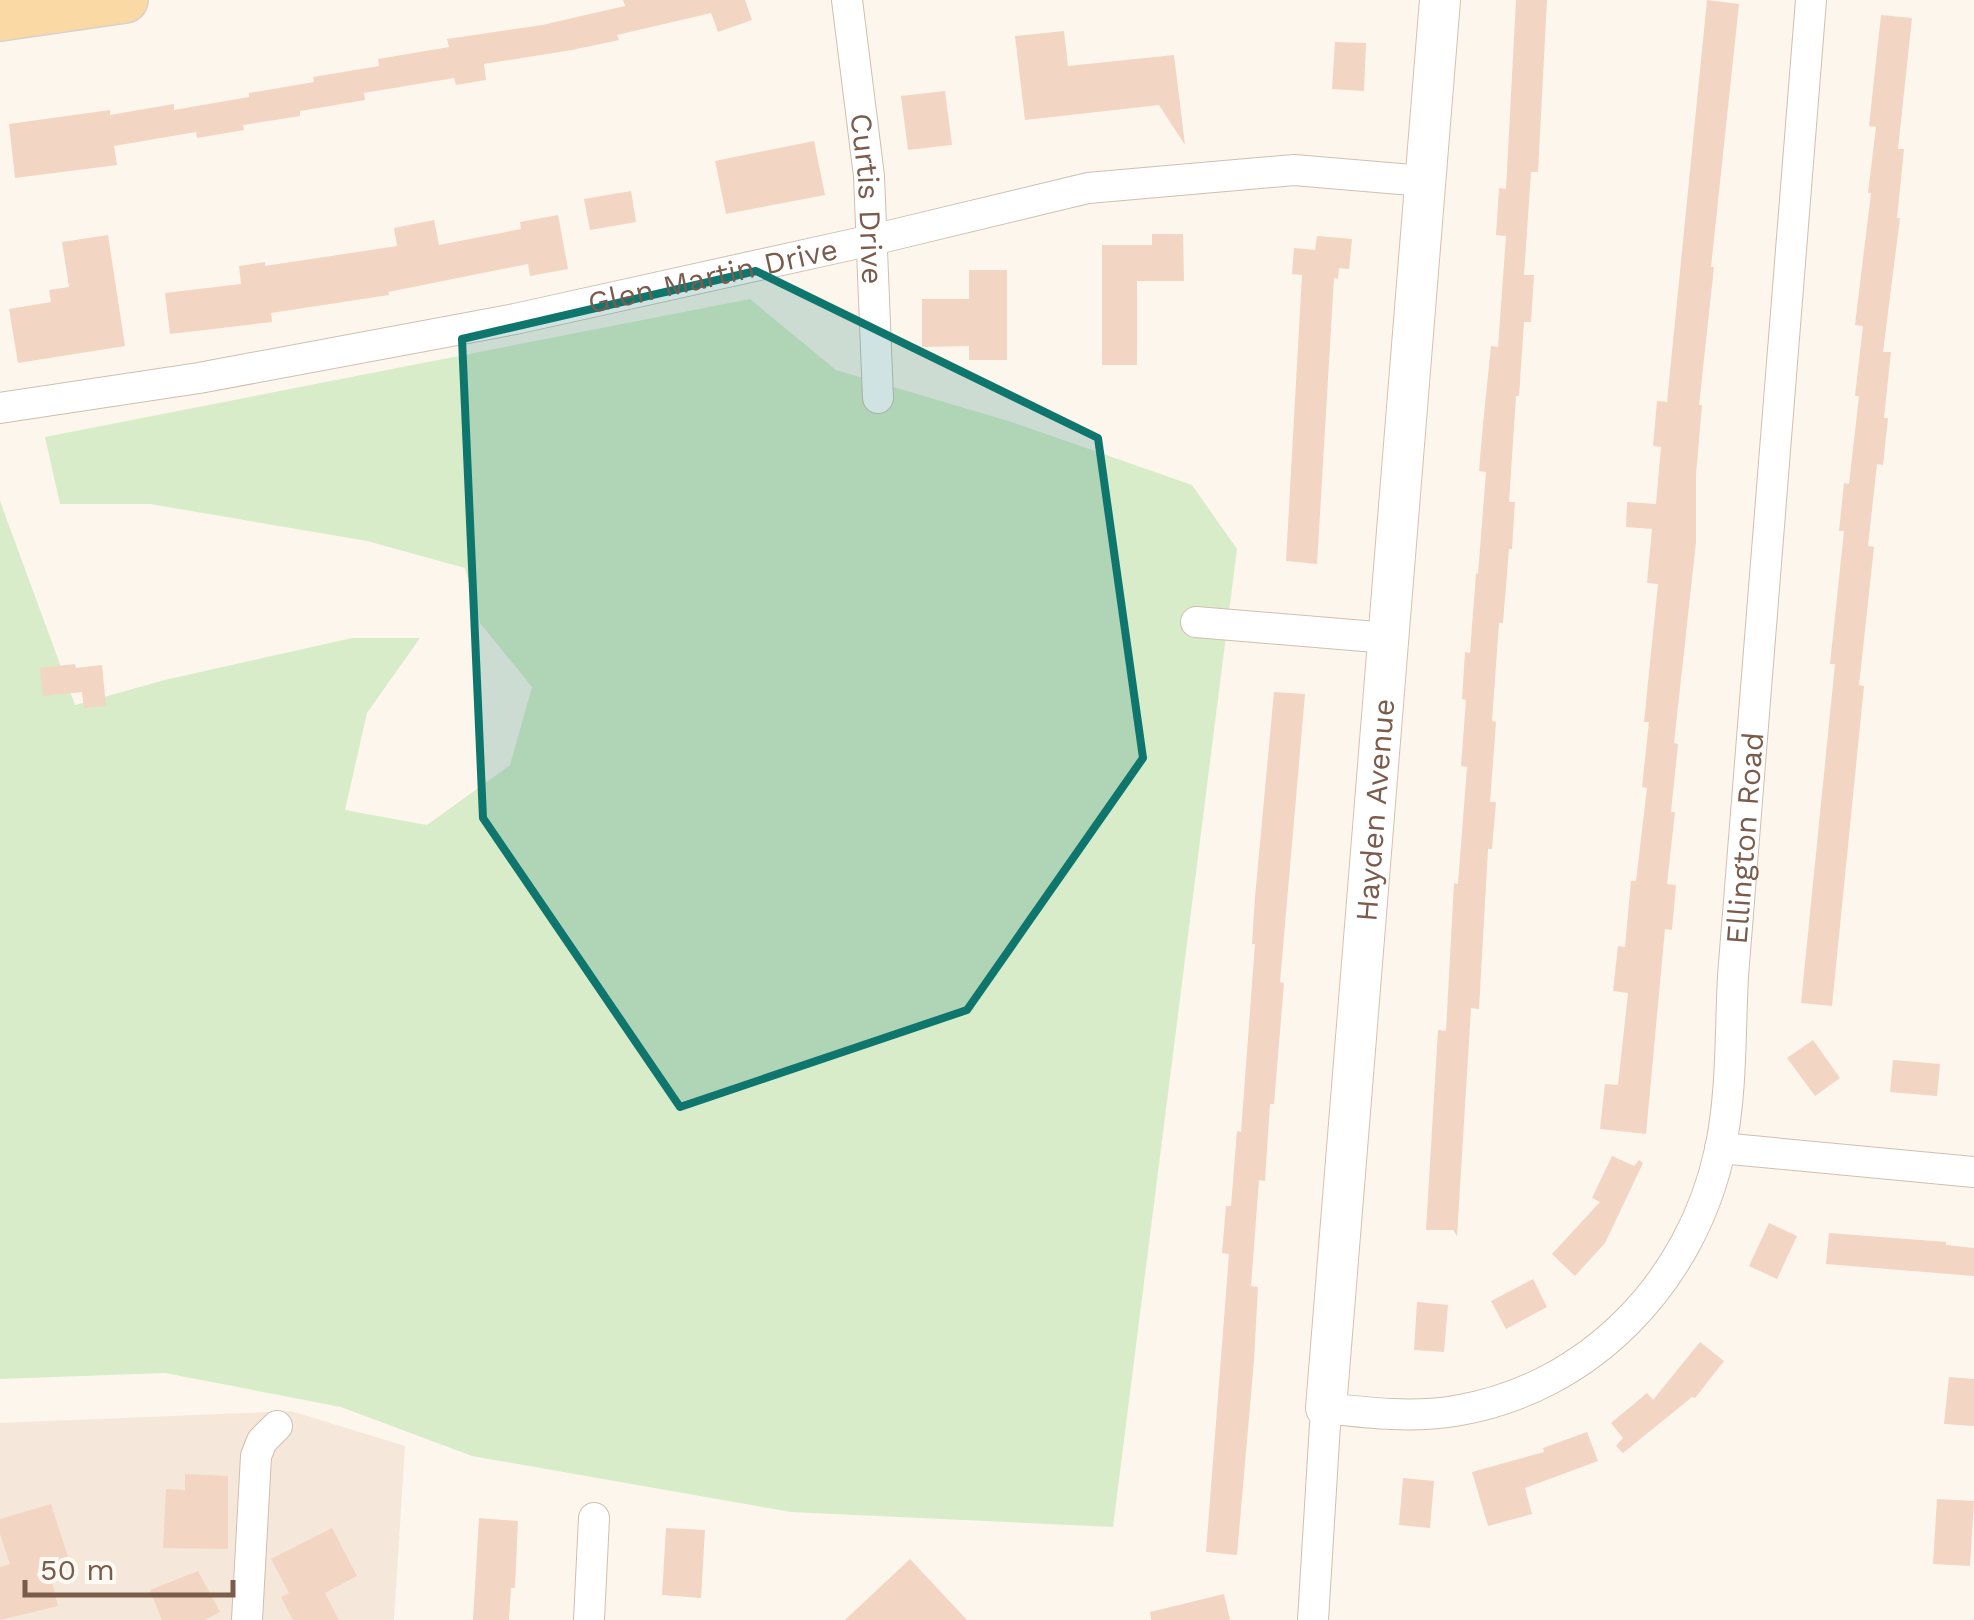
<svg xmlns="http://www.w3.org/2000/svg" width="1974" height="1620" viewBox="0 0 1974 1620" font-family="'Work Sans',sans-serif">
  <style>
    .residential { fill: #f5e8da }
    .green { fill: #d8ecc9 }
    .building { fill: #f3d5c3 }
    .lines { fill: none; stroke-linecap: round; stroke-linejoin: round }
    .street-casing { stroke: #d1beb0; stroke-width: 32 }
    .secondary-casing { stroke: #d6c0b0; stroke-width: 42 }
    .primary-casing { stroke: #dad1cd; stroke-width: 48 }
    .street { stroke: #fff; stroke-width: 30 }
    .secondary { stroke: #fff; stroke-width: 40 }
    .primary { stroke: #fbd9a5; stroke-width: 45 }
    .marked { fill: #0f766e; fill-opacity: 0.2; stroke: #0f766e; stroke-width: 8; stroke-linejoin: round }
    .labels { text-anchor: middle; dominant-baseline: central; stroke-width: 8; stroke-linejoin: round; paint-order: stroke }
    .street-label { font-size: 30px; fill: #7a5c4d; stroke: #fffaf3 }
  </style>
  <rect width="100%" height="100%" fill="#fdf6ec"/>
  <!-- residential -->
  <path class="residential" d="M291 1411 405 1446 394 1620H0V1423Z"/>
  <!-- green -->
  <path class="green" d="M750 299 836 370 1012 422 1192 485 1237 549 1113 1527 791 1512 472 1456 341 1407 165 1373 0 1379V501L75 705 165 680 352 638H420L367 713 345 810 427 825 510 765 532 687 480 623 465 568 367 541 150 504H60L45 437Z"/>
  <!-- building -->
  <g class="building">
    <path d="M623 0H745L752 20 718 32 711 13 617 35 619 40 572 50 484 64 486 80 456 85 454 78 364 93 365 100 300 111V116L243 125 244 130 197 138 196 132 114 146 117 165 15 178 9 124 110 110V115L174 104V110L249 97V93L314 82 313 77 379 66 378 59 449 47 447 39 542 25 625 6Z"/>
    <path d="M1516 0H1547L1538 172H1531L1524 275H1534L1531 322H1524L1519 396H1516L1509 502H1515L1512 549H1509L1503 623H1499L1492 721 1496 722 1490 802H1496L1492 849H1488L1479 1009 1471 1008 1457 1236 1453 1230H1426L1438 1030 1446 1031 1454 883 1458 884 1467 767 1461 766 1466 700 1462 699 1465 652 1470 653 1476 573 1478 574 1486 472 1479 471 1483 424 1491 346 1498 347 1506 236 1496 235 1499 188 1506 189Z"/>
    <path d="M1707 0 1739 4 1711 267H1714L1699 405H1702L1696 475V542L1674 743 1678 744 1671 812H1675L1667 884 1676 885 1672 930 1665 929 1646 1134 1600 1129 1605 1084 1618 1085 1628 993 1613 991 1618 946 1625 947 1631 881H1636L1647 788 1642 787 1649 722H1644L1658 584 1647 583 1652 529 1626 527 1627 502 1656 504 1661 447 1653 446 1657 401 1667 402Z"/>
    <path d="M1881 15 1912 18 1898 149H1904L1897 218H1900L1883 352H1891L1884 418H1888L1883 465 1877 464 1868 546 1874 547 1859 685 1864 686 1832 1006 1801 1003 1835 664H1830L1844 531H1839L1844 483 1849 484 1859 396H1855L1863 326 1855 325 1871 193H1868L1876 127 1869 126Z"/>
    <path d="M1064 31 1068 66 1174 55 1185 145 1159 105 1025 120 1015 36Z"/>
    <path d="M1335 42 1366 43 1364 91 1332 89Z"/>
    <path d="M945 91 952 145 908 150 901 96Z"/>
    <path d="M814 141 825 195 726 214 715 161Z"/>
    <path d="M631 191 636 222 590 230 584 199Z"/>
    <path d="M558 215 568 269 530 276 528 264 388 292 389 295 271 313 272 322 170 334 165 293 241 284 239 266 265 262V266L397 246 394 228 434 220 439 245 521 229 520 222Z"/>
    <path d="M1152 234H1183L1184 281H1137V365H1102V245H1152Z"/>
    <path d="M108 235 125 346 18 363 9 309 51 302 49 290 69 287 62 242Z"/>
    <path d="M1317 236 1352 239 1349 269 1339 268 1338 279 1334 278 1317 564 1286 561 1302 275 1292 274 1294 248 1315 250Z"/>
    <path d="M969 270H1007V360H969V346L922 347V299H969Z"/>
    <path d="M75 664 76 668 102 665 106 706 84 708 82 692 43 696 40 668Z"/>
    <path d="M1274 692 1305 694 1280 982 1284 983 1274 1104H1270L1265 1181 1259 1180 1251 1286 1258 1287 1254 1360 1237 1555 1206 1552 1229 1254 1222 1253 1226 1206H1231L1237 1131 1241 1132 1255 944H1252L1255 897Z"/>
    <path d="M1813 1040 1840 1078 1815 1096 1787 1058Z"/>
    <path d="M1893 1060 1940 1064 1937 1096 1890 1092Z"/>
    <path d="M1612 1156 1634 1166 1639 1160 1643 1163 1605 1243 1575 1276 1552 1254 1600 1202 1592 1198Z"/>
    <path d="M1769 1223 1797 1236 1777 1279 1749 1266Z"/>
    <path d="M1829 1233 1946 1242V1245L1974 1248V1276L1826 1264Z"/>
    <path d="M1533 1279 1547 1307 1506 1329 1491 1301Z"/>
    <path d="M1417 1302 1448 1305 1444 1352 1414 1350Z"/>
    <path d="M1700 1342 1724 1361 1695 1398 1692 1397 1623 1453 1616 1446 1623 1438 1611 1423 1647 1393 1653 1400Z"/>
    <path d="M1949 1377 1974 1379V1426L1944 1424Z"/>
    <path d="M1587 1432 1598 1461 1525 1488 1532 1514 1488 1526 1472 1472 1544 1452 1543 1448Z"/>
    <path d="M185 1474 228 1476V1549L163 1548 166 1489 185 1490Z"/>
    <path d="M1403 1478 1434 1481 1430 1528 1399 1525Z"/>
    <path d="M1937 1499 1974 1501 1970 1566 1933 1564Z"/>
    <path d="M51 1504 70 1563 49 1569 58 1606 0 1620V1567L10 1564 0 1534V1519Z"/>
    <path d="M479 1518 518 1521 515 1588H511L509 1620H473Z"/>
    <path d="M332 1528 357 1576 325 1593 339 1620H293L281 1597 289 1593 271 1559Z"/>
    <path d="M666 1528 705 1530 701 1598 662 1595Z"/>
    <path d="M910 1559 967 1620H845Z"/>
    <path d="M198 1571 220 1612 205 1620H162L150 1590Z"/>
    <path d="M1224 1594 1230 1620H1151L1150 1612Z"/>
  </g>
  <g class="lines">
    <!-- street casing -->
    <g class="street-casing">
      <g id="street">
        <path id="s1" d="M847 0 869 176 878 398"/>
        <path id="s2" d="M0 408 199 378 515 319 872 240 1088 188 1294 170 1424 181"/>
        <path d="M1196 622 1388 638"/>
        <path d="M1720 1148 1974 1172"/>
        <path d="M247 1620 256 1456 262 1441 277 1426"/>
        <path d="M589 1620 594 1518"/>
        <path id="s3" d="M1313 1620 1326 1408C1370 1413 1412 1418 1455 1411 1590 1389 1692 1281 1720 1150 1732 1094 1730 1033 1733 976L1811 0"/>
      </g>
    </g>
    <!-- secondary casing -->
    <g class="secondary-casing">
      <g id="secondary">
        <path id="s4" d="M1326 1408 1440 0"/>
      </g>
    </g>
    <!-- primary casing -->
    <g class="primary-casing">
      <path id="primary" d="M0 18 125 0"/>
    </g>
    <!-- street -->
    <use href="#street" class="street"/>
    <!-- secondary -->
    <use href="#secondary" class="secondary"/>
    <!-- primary -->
    <use href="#primary" class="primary"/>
  </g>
  <!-- marked area -->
  <path class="marked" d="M756 271 1098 438 1143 758 967 1010 680 1107 483 818 462 339Z"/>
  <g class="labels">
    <!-- street labels -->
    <g class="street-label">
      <text stroke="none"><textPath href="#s1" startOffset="200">Curtis Drive</textPath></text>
      <text stroke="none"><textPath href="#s2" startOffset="725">Glen Martin Drive</textPath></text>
      <text stroke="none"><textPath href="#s4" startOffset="600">Hayden Avenue</textPath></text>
      <text stroke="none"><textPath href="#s3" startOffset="1050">Ellington Road</textPath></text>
    </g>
  </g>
  <!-- scale -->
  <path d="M25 1580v15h208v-15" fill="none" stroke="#7a5c4d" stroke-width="5"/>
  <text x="40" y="1580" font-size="30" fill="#7a5c4d" stroke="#fffaf3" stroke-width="8" paint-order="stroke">50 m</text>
</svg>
